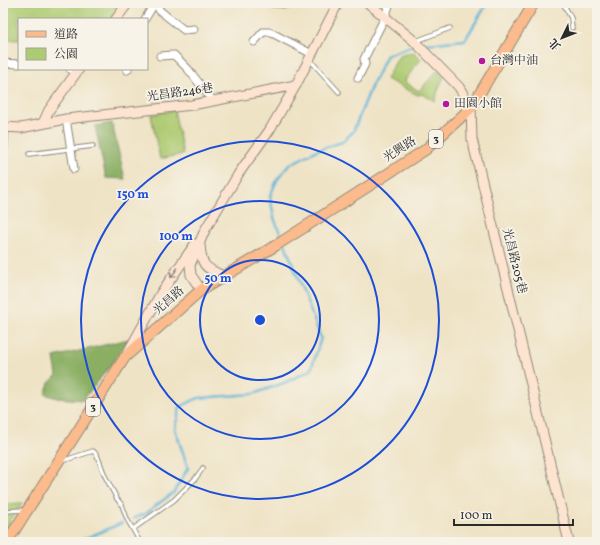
<svg xmlns="http://www.w3.org/2000/svg" width="600" height="545" viewBox="0 0 600 545" font-family="Vollkorn,'Noto Serif TC',serif">
  <style>
    .green { fill: #adcb72; stroke: #6c7b4e }
    .forest { fill: #8aaf64; stroke: #5a6d48 }
    .lines { fill: none; stroke-linecap: round; stroke-linejoin: round }
    .stream { stroke: #59b2d7; stroke-width: 2.5 }
    .lane-casing { stroke: #8d8778; stroke-width: 5.5 }
    .street-casing { stroke: #8d8778; stroke-width: 9 }
    .secondary-casing { stroke: #8d8778; stroke-width: 11 }
    .primary-casing { stroke: #8d8778; stroke-width: 12 }
    .lane { stroke: #fff; stroke-width: 3.5 }
    .street { stroke: #fff; stroke-width: 7 }
    .secondary { stroke: #fde4d1; stroke-width: 9 }
    .primary { stroke: #fbbb8d; stroke-width: 10 }
    .oneway { stroke: #94887e }
    .ring { fill: none; stroke: #1d4ed8; stroke-width: 2 }
    .poi-dot { fill: #b5179e; stroke: #f7f3e8; stroke-width: 1.5 }
    .labels { text-anchor: middle; dominant-baseline: central; stroke-width: 3.5; stroke-linejoin: round; paint-order: stroke }
    .shield { fill: #f7f3e8; stroke: #686764; stroke-width: 1 }
    .shield-label { font-size: 11px; font-weight: bold; fill: #2b2b2b }
    .poi-label { font-size: 12px; fill: #2b2b2b; stroke: #f7f3e8; text-anchor: start }
    .street-label { font-size: 12px; fill: #2b2b2b; stroke: #f7f3e8 }
    .centre { fill: #1d4ed8; stroke: #f7f3e8; stroke-width: 2 }
    .ring-label { font-size: 12px; text-anchor: middle; font-weight: bold; fill: #1d4ed8; stroke: #f7f3e8; stroke-width: 3.5; stroke-linejoin: round; paint-order: stroke }
  </style>
  <rect width="100%" height="100%" fill="#f7f3e8"/>
  <filter id="ink" filterUnits="userSpaceOnUse"><feTurbulence type="fractalNoise" baseFrequency=".025" numOctaves="2"/><feDisplacementMap in="SourceGraphic" scale="8" xChannelSelector="R" yChannelSelector="G"/><feConvolveMatrix kernelMatrix="1 2 1 2 8 2 1 2 1" color-interpolation-filters="sRGB"/></filter>
  <filter id="wash" filterUnits="userSpaceOnUse"><feTurbulence type="fractalNoise" baseFrequency=".012" numOctaves="4" result="noise"/><feDisplacementMap in="SourceGraphic" scale="16" xChannelSelector="R" yChannelSelector="G"/><feGaussianBlur stdDeviation="0.9" result="paint"/><feColorMatrix in="noise" values="0 0 0 0 0 0 0 0 0 0 0 0 0 0 0 0 0 1.4 0 .05"/><feComposite in="paint" operator="in"/></filter>
  <g filter="url(#wash)">
    <rect width="100%" height="100%" fill="#efe3c5"/>
    <!-- green -->
    <g class="green">
      <path d="M3 3H123L111 19H19V40L3 39Z"/>
      <path d="M414 52 421 59 405 80 406 83 419 91 437 71 444 77 439 87 435 101 422 94 418 95 386 79 399 56Z"/>
      <path d="M174 110 183 154 160 159 151 115Z"/>
      <path d="M22 503 3 533V504Z"/>
    </g>
    <!-- forest -->
    <g class="forest">
      <path d="M112 123 125 179 106 178 95 126Z"/>
      <path d="M129 339 114 361 83 400 57 398 45 394 49 383 57 375 54 357Z"/>
    </g>
    <g class="lines">
      <!-- stream -->
      <g class="stream">
        <path d="M426 44 465 40 485 7 486 3"/>
        <path d="M282 238 274 218 270 196 277 180 289 165 315 151 342 142 353 132 372 85 387 55 412 46"/>
        <path d="M134 518 145 514 174 492 188 468 175 429 180 407 198 398 253 394 284 383 311 370 321 338 285 244"/>
        <path d="M77 542 122 523"/>
      </g>
    </g>
  </g>
  <g filter="url(#ink)">
    <g class="lines">
      <!-- lane casing -->
      <g class="lane-casing">
        <g id="lane">
          <path d="M563 3 571 18 572 28"/>
          <path d="M416 40H419L450 28"/>
          <path d="M310 60 339 92"/>
          <path d="M29 154 93 146"/>
          <path d="M62 461 93 451 97 455 105 476 117 499 122 505 127 519 140 542"/>
          <path d="M3 511 26 510"/>
          <path d="M133 529 174 500 195 479 203 468"/>
        </g>
      </g>
      <!-- street casing -->
      <g class="street-casing">
        <g id="street">
          <path d="M271 3 285 4 307 3"/>
          <path d="M158 6 159 10 184 30 194 29"/>
          <path d="M145 19 153 6H158L161 3"/>
          <path d="M254 42 263 32H270L312 54"/>
          <path d="M160 56 174 55 188 69 213 101"/>
          <path d="M3 63 19 64"/>
          <path d="M70 69 78 71"/>
          <path d="M127 70 128 69"/>
          <path d="M358 78 365 64 364 59 385 17 390 3"/>
          <path d="M66 119 74 169"/>
          <path d="M3 159 5 127"/>
        </g>
      </g>
      <!-- secondary casing -->
      <g class="secondary-casing">
        <g id="secondary">
          <path d="M368 3 413 40 459 87 471 108 472 139 569 542"/>
          <path d="M116 19 128 3"/>
          <path d="M43 123 49 110 79 69"/>
          <path d="M3 127 21 128 66 119 192 105 296 85"/>
          <path d="M200 245C202 268 205 267 225 277"/>
          <path d="M201 290 191 275 190 265 205 230 239 173 269 131 296 85 338 3"/>
          <path d="M127 354 161 293 195 244"/>
        </g>
      </g>
      <!-- primary casing -->
      <g class="primary-casing">
        <path id="primary" d="M7 542 125 357 201 290 275 246 425 150 471 108 534 3"/>
      </g>
      <!-- lane -->
      <use href="#lane" class="lane"/>
      <!-- street -->
      <use href="#street" class="street"/>
      <!-- secondary -->
      <use href="#secondary" class="secondary"/>
      <!-- primary -->
      <use href="#primary" class="primary"/>
    </g>
    <!-- one-way arrows -->
    <defs><path id="oneway-shaft" d="M-6 0H5M1.5-3L5.5 0L1.5 3" fill="none" stroke-width="1.6" stroke-linecap="round" stroke-linejoin="round"/></defs>
    <use class="oneway" href="#oneway-shaft" transform="translate(174 273) rotate(125)"/>
  </g>
  <!-- distance rings -->
  <g class="ring">
    <circle cx="260" cy="320" r="60"/>
    <circle cx="260" cy="320" r="119"/>
    <circle cx="260" cy="320" r="179"/>
  </g>
  <!-- markers -->
  <g class="poi-dot">
    <circle cx="482" cy="61" r="4"/>
    <circle cx="446" cy="104" r="4"/>
  </g>
  <g class="labels">
    <!-- shield labels -->
    <g class="shield">
      <rect x="429" y="130" width="14" height="18" rx="3"/>
      <rect x="86" y="398" width="14" height="18" rx="3"/>
    </g>
    <g class="shield-label">
      <text x="436" y="139">3</text>
      <text x="93" y="407">3</text>
    </g>
    <!-- poi labels -->
    <g class="poi-label">
      <text x="490" y="61">台灣中油</text>
      <text x="454" y="104">田園小館</text>
    </g>
    <!-- street labels -->
    <g class="street-label">
      <text transform="translate(180 93) rotate(-8)">光昌路246巷</text>
      <text transform="translate(400 150) rotate(-33)">光興路</text>
      <text transform="translate(514 261) rotate(76)">光昌路205巷</text>
      <text transform="translate(169 301) rotate(-41)">光昌路</text>
    </g>
  </g>
  <circle cx="260" cy="320" r="6" class="centre"/>
  <g class="ring-label">
    <text x="133" y="198">150 m</text>
    <text x="176" y="240">100 m</text>
    <text x="218" y="282">50 m</text>
  </g>
  <!-- margin -->
  <rect width="600" height="545" fill="none" stroke="#f7f3e8" stroke-width="16"/>
  <!-- legend -->
  <rect x="18" y="18" width="130" height="52" fill="#f7f3e8" stroke="#a5a39c"/>
  <rect x="26" y="31" width="20" height="6" fill="#fbbb8d" stroke="#a5a39c"/>
  <text x="54" y="38" font-size="12" fill="#2b2b2b">道路</text>
  <rect x="26" y="48" width="20" height="12" fill="#adcb72" stroke="#a5a39c"/>
  <text x="54" y="58" font-size="12" fill="#2b2b2b">公園</text>
  <!-- north arrow -->
  <g transform="translate(562 38) rotate(227)" stroke="#f7f3e8" stroke-width="3" paint-order="stroke">
  <path d="M0-3L7 15L0 10L-7 15Z" fill="#2b2b2b"/>
  <text y="-6" font-size="11" font-weight="bold" text-anchor="middle" fill="#2b2b2b">北</text>
  </g>
  <!-- scale -->
  <path d="M454 519v6h119v-6" fill="none" stroke="#2b2b2b" stroke-width="2"/>
  <text x="460" y="519" font-size="12" fill="#2b2b2b" stroke="#f7f3e8" stroke-width="3" paint-order="stroke">100 m</text>
</svg>
